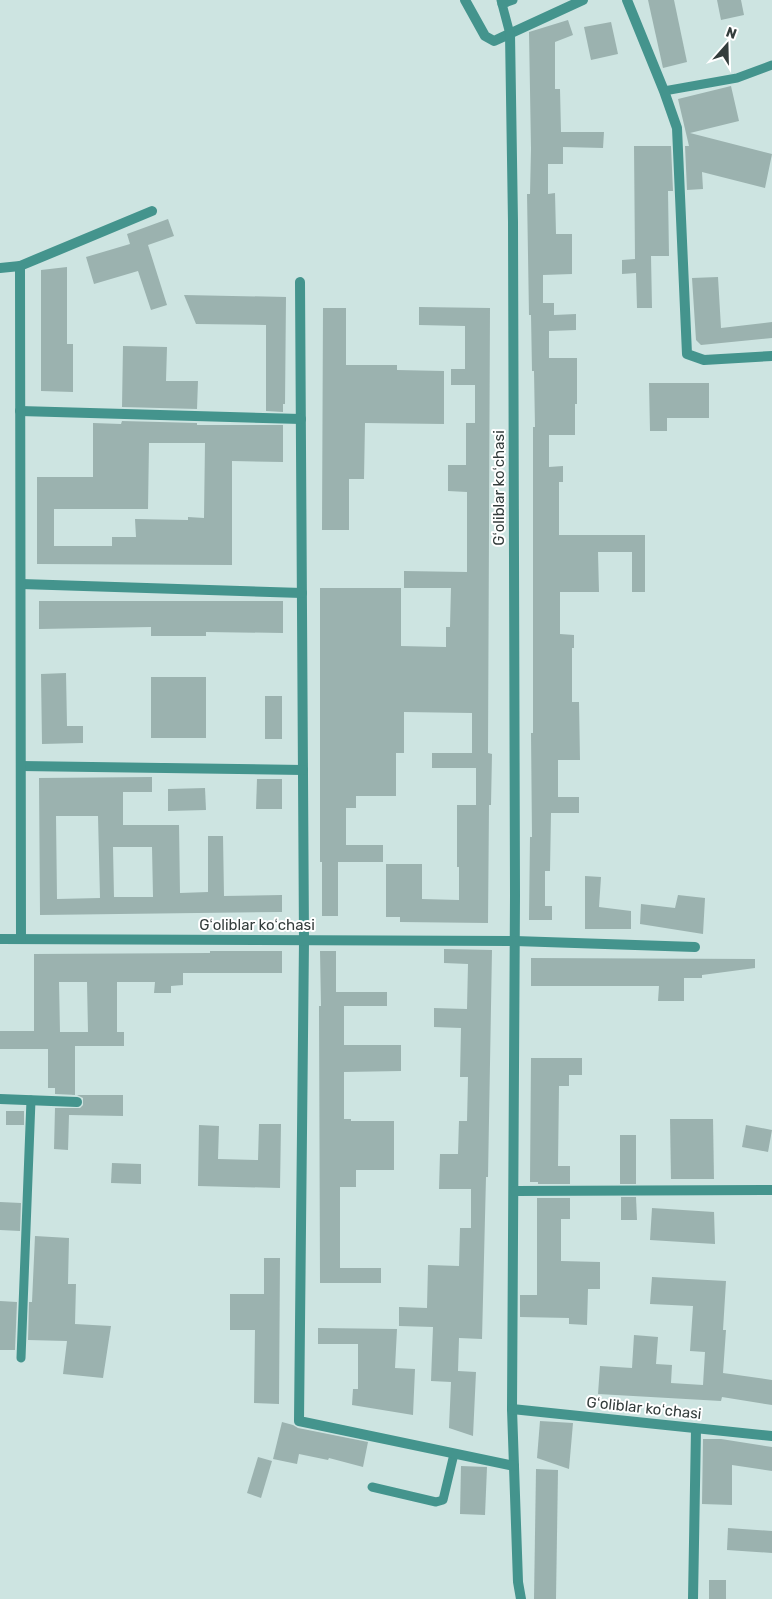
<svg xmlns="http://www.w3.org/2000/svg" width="772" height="1599" viewBox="0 0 772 1599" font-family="Rubik,sans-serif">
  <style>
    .building { fill: #9bb2af; fill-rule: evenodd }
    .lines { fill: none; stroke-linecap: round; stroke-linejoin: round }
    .service { stroke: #44948d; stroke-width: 9 }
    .minor { stroke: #44948d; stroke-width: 10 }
    .labels { text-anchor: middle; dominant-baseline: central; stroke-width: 4; stroke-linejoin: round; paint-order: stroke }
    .street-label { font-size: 15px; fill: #343d3c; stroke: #fff }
  </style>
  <rect width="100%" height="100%" fill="#cde4e1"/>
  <!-- building -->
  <g class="building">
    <path d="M648 0H674L687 62 663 68Z"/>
    <path d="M717 0H741L744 15 721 20Z"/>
    <path d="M568 20 573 35 555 42V89H560L561 132H604L603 148 563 147V164H548V194L555 193 556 234H572V274L543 275V303H554V315L576 314V330L549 331V358H577V404H575V435H549V467L563 466V482H559V535H645V592H632V552H598L599 592H560V634L574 635V648H572V702H579L580 760H558V797H579V813H551L550 871H545V906H552V920H529L530 837H532L531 733H533V427H535L534 371H532L531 315H529L527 194H530L531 149 529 32Z"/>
    <path d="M611 22 618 54 591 60 584 27Z"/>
    <path d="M731 86 739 121 690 133 772 154 765 188 702 172 703 189 687 190 685 146H689L678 99Z"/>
    <path d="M634 146H671L673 191H668L669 256H651L652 308H637L636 273 622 274V260L635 259Z"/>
    <path d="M168 219 174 236 148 245 167 305 151 310 138 271 94 284 86 257 130 244 127 234Z"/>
    <path d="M67 267V344H73V392L41 391V270Z"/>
    <path d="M718 277 721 328 772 322V338L701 345 696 340 692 278Z"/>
    <path d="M184 295 286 297 285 404H283V412L266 411V325L196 324Z"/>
    <path d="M419 307 490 308 488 753 492 754 491 805H476V768H432V753H472V713L404 712V753H396V796H356V808H346V845H383V862H338V916H322V862H320V588H401V646L446 647V627H450L451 588H404V571L467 572V492L448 491V465H466V423H475V385H451V369H465V326L419 325Z"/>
    <path d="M323 308H346V365H397V370L444 371V424L365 423 364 479H349V530H322Z"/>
    <path d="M123 346 167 347 166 381H198L197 409 122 407Z"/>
    <path d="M649 383H709V418H667V431H650Z"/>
    <path d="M122 421 197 423V425H283V462L232 461V565L37 564V477H93V423L121 424ZM149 443H205L204 518 188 517V520L135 519 136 537H112V546H54V509H148Z"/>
    <path d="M39 601H283V633L206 632V636H151V627L39 629Z"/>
    <path d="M66 673 67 726H83V743L42 744 41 674Z"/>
    <rect x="151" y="677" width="55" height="61"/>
    <rect x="265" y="696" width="17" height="43"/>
    <path d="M152 777V792H123V825H179L180 893 208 892V836H223L224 896 282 895V912L40 915 39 778ZM56 816H98L100 898 57 899ZM113 847H152L153 897H114Z"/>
    <path d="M257 779H282V809H256Z"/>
    <path d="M205 788 206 810 168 811V789Z"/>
    <path d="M457 805H489L488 923 400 922V917H386V864H422V899L459 900V867H457Z"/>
    <path d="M585 876 601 877 599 907 631 911V929H585Z"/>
    <path d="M678 895 705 898 703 934 640 924 641 904 675 908Z"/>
    <path d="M444 949 492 950 488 1177H486L482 1339 459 1338 458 1371 476 1372 473 1436 449 1428 451 1382 431 1381 433 1327 399 1326V1307L427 1308 428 1265 459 1266 460 1228H471V1189H439L440 1154H458L459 1121H467L468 1077H460L461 1028 434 1027V1008L467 1009 468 964 444 963Z"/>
    <path d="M210 951H282V973H183V985L171 986V993H154L155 982H117V1032H124V1046H75V1095H123V1116L69 1115 68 1150 54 1149 55 1108H80L83 1105V1098L77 1095 55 1094V1088H48V1049H0V1031H34V954L210 953ZM59 982H87L88 1032H60Z"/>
    <path d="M320 951H336V992H387V1006H344V1045H401V1071L344 1072V1119H351V1121H394V1170H356V1187H340V1268H381V1283H320L319 1006H321Z"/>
    <path d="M531 958 755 959V968L702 975V978H684V1001H658L659 986H531Z"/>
    <path d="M531 1058H582V1075H569V1086H559L558 1166H570V1184H538V1182H530Z"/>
    <rect x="6" y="1111" width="18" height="14"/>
    <path d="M670 1119H713L714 1179H671Z"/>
    <path d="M259 1124H281L280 1188 198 1186 199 1125 219 1126 218 1159 258 1160Z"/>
    <path d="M746 1125 772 1130 768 1152 742 1147Z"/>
    <rect x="620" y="1135" width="16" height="49"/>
    <path d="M112 1163 141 1164V1184L111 1183Z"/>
    <path d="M621 1197H636L637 1220H621Z"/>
    <path d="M537 1198H570V1219H561V1261L600 1262V1289H588L587 1325 569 1324V1318L520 1317V1295H537Z"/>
    <path d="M0 1202 21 1203 20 1231 0 1230Z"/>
    <path d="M652 1208 714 1212 715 1244 650 1240Z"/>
    <path d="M35 1236 69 1238 68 1284H76L75 1324 111 1326 103 1378 63 1374 67 1341 28 1340 29 1302H32Z"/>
    <path d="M264 1258H280L279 1404 254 1403 255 1330H230V1294H264Z"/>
    <path d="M652 1277 726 1281 723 1330H726L723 1373 772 1380V1405L722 1397 721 1401 598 1394 600 1366 632 1368 634 1335 658 1337 656 1364 672 1365 671 1383 703 1385 705 1352 690 1351 693 1306 650 1304Z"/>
    <path d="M0 1301 17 1302 15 1350H0Z"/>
    <path d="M318 1328 397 1329 395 1368 415 1369 413 1415 352 1405 353 1389H358V1344H318Z"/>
    <path d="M540 1421 573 1423 569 1469 537 1458Z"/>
    <path d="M282 1422 293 1425 298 1428 368 1442 363 1467 329 1458 328 1460 299 1454 297 1464 273 1459Z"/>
    <path d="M703 1439H721L772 1447V1471L732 1465V1505L702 1504Z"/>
    <path d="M258 1457 272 1461 261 1498 247 1493Z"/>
    <path d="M461 1466 487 1467 485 1515 460 1514Z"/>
    <path d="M536 1469 558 1470 556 1599H534Z"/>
    <path d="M728 1528 772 1531V1553L727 1550Z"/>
    <rect x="709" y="1580" width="17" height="19"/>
  </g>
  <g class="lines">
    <!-- service -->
    <g class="service">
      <path d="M501 0 510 34"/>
      <path d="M502 4 513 0"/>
      <path d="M664 91 737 78 772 65"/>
      <path d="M21 1358 31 1100"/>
      <path d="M372 1487 436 1502 443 1500 454 1454"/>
    </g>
    <!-- minor -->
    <g class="minor">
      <path d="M465 0 485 36 494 41 583 0"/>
      <path d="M627 0 664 91 677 128 687 354 704 360 772 356"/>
      <path d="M510 34 513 222 515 895 512 1409 518 1582 521 1599"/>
      <path d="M0 268 20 266"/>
      <path d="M300 282 304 940 299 1421 514 1466"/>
      <path d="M20 411 301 419"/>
      <path d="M21 584 302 593"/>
      <path d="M21 766 303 770"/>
      <path d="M0 939 515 941 695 947"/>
      <path d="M21 939 20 266 152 211"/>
      <path d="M0 1099 77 1102"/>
      <path d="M515 1191 772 1190"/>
      <path d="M512 1409 772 1436"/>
      <path d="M693 1599 696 1429"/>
    </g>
  </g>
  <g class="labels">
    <!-- street labels -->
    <g class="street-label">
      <text transform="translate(499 488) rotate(-90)">Gʻoliblar koʻchasi</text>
      <text x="257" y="925">Gʻoliblar koʻchasi</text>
      <text transform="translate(644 1408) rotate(6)">Gʻoliblar koʻchasi</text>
    </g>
  </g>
  <!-- north arrow -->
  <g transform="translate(727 45) rotate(20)" stroke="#ffffff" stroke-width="4" paint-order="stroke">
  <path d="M0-4L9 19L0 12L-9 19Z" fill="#343d3c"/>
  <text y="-8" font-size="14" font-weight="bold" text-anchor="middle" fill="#343d3c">N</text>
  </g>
</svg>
